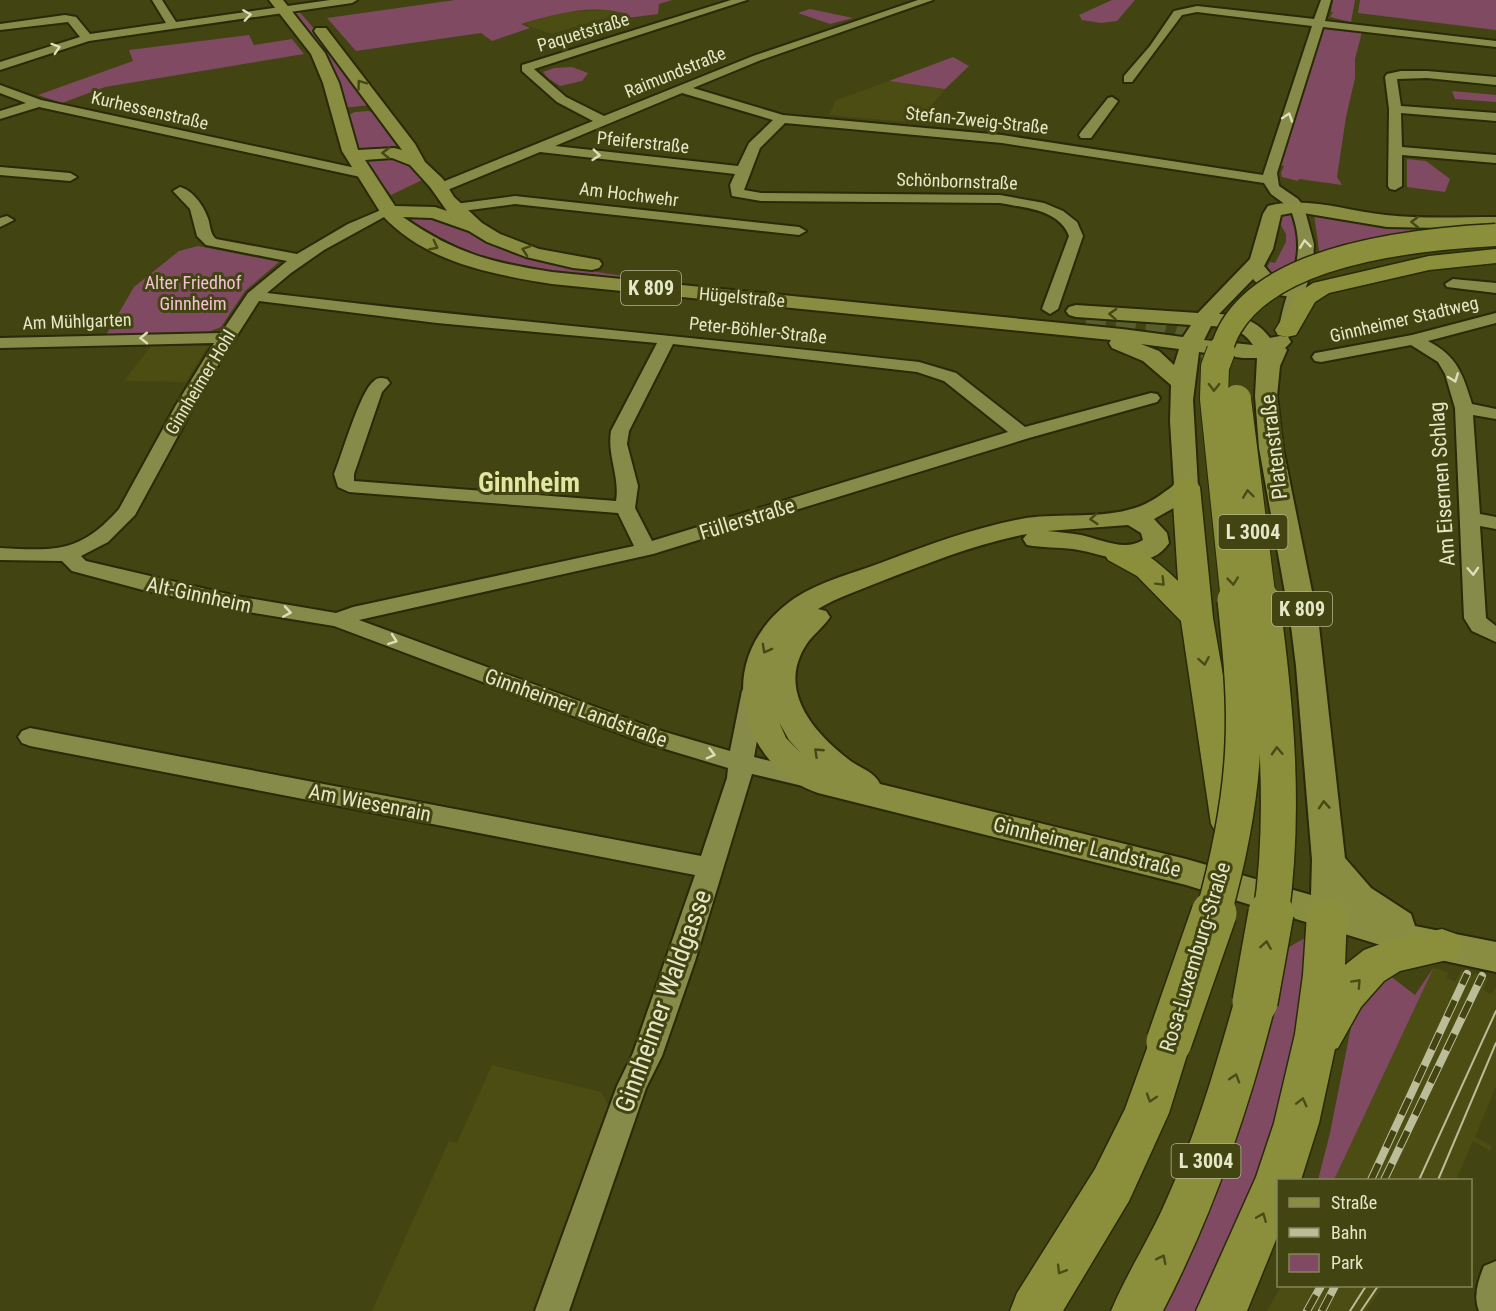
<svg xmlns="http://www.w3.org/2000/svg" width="1496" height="1311" viewBox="0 0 1496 1311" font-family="'Roboto Condensed',sans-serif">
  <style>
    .built { fill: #4b4d13 }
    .green { fill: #814a63 }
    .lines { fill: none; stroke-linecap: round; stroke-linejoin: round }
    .major-tunnel-far1 { stroke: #5a5d2d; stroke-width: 20; stroke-dasharray: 20 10; stroke-linecap: butt }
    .major-tunnel { stroke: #5a5d2d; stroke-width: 24; stroke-dasharray: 24 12; stroke-linecap: butt }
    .minor-casing { stroke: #292a07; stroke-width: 4 }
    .major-casing { stroke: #292a07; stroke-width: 4 }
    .highway-casing { stroke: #292a07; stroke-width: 3 }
    .minor { fill: #878b49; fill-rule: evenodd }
    .major { fill: #898d41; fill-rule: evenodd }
    .highway { fill: #8b8f3c; fill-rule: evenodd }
    .tram { stroke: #babd97; stroke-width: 2 }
    .rail-casing { stroke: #babd97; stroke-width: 8 }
    .rail { stroke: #424412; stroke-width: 6; stroke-dasharray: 18; stroke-linecap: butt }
    .highway-bridge-far3-casing { stroke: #292a07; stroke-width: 25; stroke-linecap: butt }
    .highway-bridge-far2-casing { stroke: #292a07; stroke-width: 30; stroke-linecap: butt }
    .highway-bridge-far1-casing { stroke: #292a07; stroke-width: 38; stroke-linecap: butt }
    .highway-bridge-casing { stroke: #292a07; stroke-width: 48; stroke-linecap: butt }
    .highway-bridge-far3 { stroke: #8b8f3c; stroke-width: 22 }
    .highway-bridge-far2 { stroke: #8b8f3c; stroke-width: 28 }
    .highway-bridge-far1 { stroke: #8b8f3c; stroke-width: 35 }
    .highway-bridge { stroke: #8b8f3c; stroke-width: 45 }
    .oneway { stroke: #dbdfba }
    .oneway2 { stroke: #464814 }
    .oneway3 { stroke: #494c16 }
    .labels { text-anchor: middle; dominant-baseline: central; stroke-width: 6; stroke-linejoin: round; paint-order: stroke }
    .far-street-label { font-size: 18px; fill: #e4e8c6; stroke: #424412 }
    .far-park-label { font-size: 18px; fill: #f4c0d5; stroke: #424412 }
    .shield { fill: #424412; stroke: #b3b790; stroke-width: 1.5 }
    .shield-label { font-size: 20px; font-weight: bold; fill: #e4e8c6 }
    .street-label { font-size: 21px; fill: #e4e8c6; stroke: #424412 }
    .near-street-label { font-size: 26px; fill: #e4e8c6; stroke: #424412 }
    .district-label { font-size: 27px; font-weight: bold; fill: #e1e6a1; stroke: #424412 }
  </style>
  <rect width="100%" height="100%" fill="#424412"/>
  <!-- built -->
  <g class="built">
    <path d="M611 10 622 13 551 34 524 24 562 12Z"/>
    <path d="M889 81 945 89 917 123 829 115 836 100Z"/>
    <path d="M151 346H208L186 382 124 381Z"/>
    <path d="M1434 967 1448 973 1447 978 1455 982 1461 971 1472 976 1475 973 1488 979 1483 990 1491 994 1496 987V1086L1475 1137 1492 1146 1490 1151 1473 1141 1456 1180H1334Z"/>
    <path d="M492 1065 601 1092 611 1110 539 1311H372L449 1141 457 1143Z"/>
    <path d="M1281 1286H1383L1366 1311H1267Z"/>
  </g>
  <!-- green -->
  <g class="green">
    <path d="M455 0H672L659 4 658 14 627 18 624 13C590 4 554 14 521 24L530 28 492 41 481 33 356 51 327 18Z"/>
    <path d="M1112 0H1135L1117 21 1101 23 1082 20 1079 15Z"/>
    <path d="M1333 0H1355L1351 22 1330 17 1333 12H1331Z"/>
    <path d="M1360 0H1496V30L1358 13Z"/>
    <path d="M810 9 853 18 830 24 798 13Z"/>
    <path d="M298 10 333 51 371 105 342 108 291 11Z"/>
    <path d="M1327 27 1362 32 1355 59V78L1346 117 1337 177 1342 185 1299 179 1298 181 1282 177 1281 173 1284 166 1280 165 1322 30Z"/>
    <path d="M249 35 254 45 292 39 304 54 105 87 62 103 38 95 133 61 129 50Z"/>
    <path d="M953 57 969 66 945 89 889 81Z"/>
    <path d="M572 67 588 73 582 81 560 86 548 78 543 72 554 68Z"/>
    <path d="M1452 91 1496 95V102L1455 99Z"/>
    <path d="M368 111 377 113 404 151 357 152 346 116 355 112Z"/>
    <path d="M400 157 422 180 391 195 366 163 367 159Z"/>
    <path d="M1407 159 1426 161 1450 179 1445 192 1407 187Z"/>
    <path d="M1288 211C1302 224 1298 250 1294 267L1270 280 1266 270 1270 262 1275 263 1286 242V234L1276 217Z"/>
    <path d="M1314 214 1383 226 1496 228 1320 257Z"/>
    <path d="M415 216 452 222 491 242 559 265 603 273 717 289 571 277 473 258 403 220Z"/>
    <path d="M198 246 279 262 245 291 221 327 203 334 106 335 134 287 179 251Z"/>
    <path d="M1314 937 1311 982 1231 1311H1111L1189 1220 1286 949 1303 939Z"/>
    <path d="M1434 967 1334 1180H1318L1330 1133 1353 1017 1381 969 1415 995Z"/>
  </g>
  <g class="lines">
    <!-- major-tunnel-far1 -->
    <path class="major-tunnel-far1" d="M1086 321C1127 325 1179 324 1211 353"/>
    <!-- major-tunnel -->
    <path class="major-tunnel" d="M1210 351 1214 355"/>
    <!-- minor casing -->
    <g class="minor-casing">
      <g id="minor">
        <path d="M152 0H162L176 22 330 0H357L352 3 89 41 0 70V62L80 37 68 22 0 30V24L65 15 76 17 90 34 166 23Z"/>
        <path d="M731 0H747L534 69 566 97 604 116 753 56 918 0H933L761 60 693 88 783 115 1002 135 1263 175 1312 26 1197 12 1182 15 1132 82H1124V76L1150 46 1174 11 1197 6 1314 19 1321 0H1331L1325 21 1496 41V47L1323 27 1277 173 1279 186 1298 199 1304 207 1314 244 1313 266 1299 308 1295 330 1287 335 1279 330C1285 283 1311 259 1290 208L1271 194 1264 183 1002 143 785 123 760 148 744 190 761 193 1000 195 1044 203 1063 211 1077 222 1083 236 1058 309 1050 314 1042 309 1069 236C1059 209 1024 208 1000 203L761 201 732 196 730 185 735 174 540 152 445 191H435L433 188 435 185 593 121 557 102 522 71V65ZM682 93 773 120 749 143 738 166 555 146Z"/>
        <path d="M1401 71H1427L1496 77V85L1427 78 1397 79 1401 106 1496 113V121L1401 113 1402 147 1496 155V163L1402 155V186L1395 190 1390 189 1388 186 1389 109 1385 77 1387 74Z"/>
        <path d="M0 85 41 100 365 170 372 174 365 178 39 107 0 119V111L26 103 0 93Z"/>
        <path d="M1112 97 1118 101 1091 138H1081L1079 135 1081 132 1108 98Z"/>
        <path d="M0 167 70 173 77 177 70 181 0 175Z"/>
        <path d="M180 187C192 190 203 205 207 216 211 224 209 233 216 239L297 254 348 224 388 207 395 211 324 250 291 273 267 293C484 319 702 338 919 362L956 373 1025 427 1151 393 1157 394 1160 398 1157 402 1029 438 653 554 359 620 658 730 730 751 742 691 746 685 754 683 762 685 766 691 754 757 820 773 823 779 820 785 811 788 752 774 695 961 662 1056 646 1088 569 1311H535L617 1086 633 1053 695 875 30 746 22 743 18 737 22 731 30 728 701 856 727 778 728 768 642 742 334 626 236 610 143 590 72 571 62 561 0 560V548C56 551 80 553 119 509L176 405 214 343 0 348V338L221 333 248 293 287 261 206 245 197 236 190 209 173 191ZM259 301 437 323 657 343 611 431C607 456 620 476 616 501L354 481V474L382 392 390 383 387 379C382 378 378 377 374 381 360 391 342 455 334 474L338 487 349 492 618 513 634 546 353 607 336 613 236 596 86 561 81 556 108 542 135 515 206 384ZM673 344 917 372 944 381 1008 432 652 541 635 508 638 486 627 444 629 431Z"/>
        <path d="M515 196 799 227 806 231 799 235 515 204 455 212 448 208 455 204Z"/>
        <path d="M7 216 14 220 0 227V218Z"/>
        <path d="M1453 279 1496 283V293L1447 287 1445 284Z"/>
        <path d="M1496 313V323L1428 341C1458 357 1462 373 1472 404L1496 409V419L1473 415 1480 514 1496 517V529L1480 526 1486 618 1496 626V642L1472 631 1464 618 1455 408 1445 374 1438 362 1411 345 1321 362 1315 361 1312 357 1315 353 1321 352 1412 335Z"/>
        <path d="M1496 1261V1311H1479C1473 1296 1478 1281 1484 1266Z"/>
      </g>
    </g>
    <!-- major casing -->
    <g class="major-casing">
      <path id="major" d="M269 0H283L325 53 339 83 358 150 394 148 402 150 316 34 314 31 316 28H326L415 144 425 162 443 179 454 197 482 223 500 234 539 249 599 260 602 264 599 268 592 270 573 268 526 257 487 242 469 231 432 218 403 217C456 254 490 262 552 272L1122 329 1183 337 1191 325 1076 317 1069 315 1066 311 1069 307 1076 305 1198 313 1250 259 1263 214 1268 206C1307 196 1346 211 1386 215 1422 219 1460 217 1496 217V229L1387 227 1297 212 1281 215 1273 249 1264 266 1275 279 1303 288 1306 292 1303 296C1287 300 1263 292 1253 279L1219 314C1240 315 1258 321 1270 338L1280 336 1288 337 1291 342 1285 348 1287 350 1280 366 1277 396 1283 448 1319 626 1345 858 1371 888 1411 914 1415 926 1496 942V972L1403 952 1186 885 818 793C788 783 762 758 751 729 731 678 750 629 795 598 821 581 854 573 883 562 930 544 977 527 1026 518 1062 513 1101 519 1135 508 1149 504 1162 494 1174 485L1170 421 1171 385 1143 361 1112 348 1109 343 1111 340 552 284C490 274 425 262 382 215L342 151 323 83 311 54ZM392 158 410 165 430 187 447 211 435 207 395 206 365 160ZM1211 326C1228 327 1243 329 1253 345L1204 340ZM1141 344 1179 349 1174 365 1159 351ZM1199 352 1243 358H1257L1255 396 1259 448 1291 626 1296 666 1312 860 1311 895 1186 859 880 784C874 771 859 768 848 759 813 732 777 690 806 645 812 635 823 628 830 617L826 611 818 609C838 597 860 590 882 581 929 563 976 544 1027 534L1023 539 1027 545C1042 548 1058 547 1073 549 1103 553 1147 576 1169 543L1167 533 1154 519 1179 505 1198 487 1193 400ZM1128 525 1141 533 1143 540C1125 552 1100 539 1081 535 1070 533 1058 532 1047 531ZM779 722 789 740 801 753 786 738Z"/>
    </g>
    <!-- highway casing -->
    <g class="highway-casing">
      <g id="highway">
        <path d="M1496 249V263L1429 270 1329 293 1315 302 1296 335 1287 337 1278 335 1275 330 1298 293 1313 283 1429 256Z"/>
        <path d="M1186 478 1196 481 1200 487 1213 618 1249 824 1243 834 1230 838 1217 834 1211 824 1181 621 1137 576 1108 560 1104 553 1108 546C1135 540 1160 564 1178 581L1172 487 1176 481Z"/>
        <path d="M1327 898 1341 903 1347 914 1345 965 1364 950 1394 939 1442 929 1456 934 1462 946 1456 958 1400 971 1384 981 1361 1007 1338 1048 1335 1049 1319 1123 1301 1180H1278V1235L1247 1311H1196L1256 1177 1274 1123 1295 1034 1303 975 1307 914 1313 903Z"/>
        <path d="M1255 984 1270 989 1276 1002C1249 1110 1214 1212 1163 1311H1111C1127 1273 1150 1238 1166 1201 1195 1137 1215 1069 1234 1002L1240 989Z"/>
        <path d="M1169 1023 1184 1029 1191 1042 1169 1113 1129 1201 1063 1311H1010L1017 1293 1095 1169 1125 1109 1154 1029Z"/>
      </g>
    </g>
    <!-- minor -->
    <use href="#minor" class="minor"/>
    <!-- major -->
    <use href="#major" class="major"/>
    <!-- highway -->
    <use href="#highway" class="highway"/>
    <!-- tram -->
    <g class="tram">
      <path d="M1419 1180 1496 1011"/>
      <path d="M1438 1180 1496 1043"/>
      <path d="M1350 1311 1366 1286"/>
      <path d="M1361 1311 1378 1286"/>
    </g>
    <!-- rail casing -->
    <g class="rail-casing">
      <g id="rail">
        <path d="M1371 1180 1467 974"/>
        <path d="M1384 1180 1482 976"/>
        <path d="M1307 1311 1321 1286"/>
        <path d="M1322 1311 1335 1286"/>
      </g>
    </g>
    <!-- rail -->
    <use href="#rail" class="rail"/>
    <!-- highway-bridge-far3 casing -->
    <g class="highway-bridge-far3-casing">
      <path id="highway-bridge-far3" d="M1220 353C1223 344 1226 335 1231 327 1275 253 1418 239 1496 235"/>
    </g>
    <!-- highway-bridge-far2 casing -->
    <g class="highway-bridge-far2-casing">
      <g id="highway-bridge-far2">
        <path d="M1221 351 1215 367 1214 399 1235 601"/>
        <path d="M1237 399 1262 601"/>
      </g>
    </g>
    <!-- highway-bridge-far1 casing -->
    <g class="highway-bridge-far1-casing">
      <g id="highway-bridge-far1">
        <path d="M1262 600C1276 704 1286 810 1271 915"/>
        <path d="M1213 915C1229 858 1241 801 1243 742 1245 695 1240 647 1235 600"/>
      </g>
    </g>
    <!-- highway-bridge casing -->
    <g class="highway-bridge-casing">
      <g id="highway-bridge">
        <path d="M1255 1002 1271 913"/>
        <path d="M1169 1042 1214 913"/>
      </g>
    </g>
    <!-- highway-bridge-far3 -->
    <use href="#highway-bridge-far3" class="highway-bridge-far3"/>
    <!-- highway-bridge-far2 -->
    <use href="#highway-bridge-far2" class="highway-bridge-far2"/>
    <!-- highway-bridge-far1 -->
    <use href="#highway-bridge-far1" class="highway-bridge-far1"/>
    <!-- highway-bridge -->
    <use href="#highway-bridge" class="highway-bridge"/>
  </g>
  <!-- one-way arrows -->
  <defs><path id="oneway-chevron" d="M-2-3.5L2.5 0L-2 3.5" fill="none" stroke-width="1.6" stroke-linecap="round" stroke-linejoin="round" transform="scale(1.5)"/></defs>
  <g class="oneway">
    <use href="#oneway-chevron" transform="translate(247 15) rotate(-8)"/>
    <use href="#oneway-chevron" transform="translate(56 48) rotate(-18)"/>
    <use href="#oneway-chevron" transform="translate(1288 117) rotate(-72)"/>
    <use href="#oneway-chevron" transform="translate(596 155) rotate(6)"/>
    <use href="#oneway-chevron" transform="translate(1305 244) rotate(-97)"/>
    <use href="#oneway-chevron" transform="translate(144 338) rotate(179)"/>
    <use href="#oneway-chevron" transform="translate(1454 378) rotate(69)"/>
    <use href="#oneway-chevron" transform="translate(1473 571) rotate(87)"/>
    <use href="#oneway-chevron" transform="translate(287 612) rotate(9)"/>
    <use href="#oneway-chevron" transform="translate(393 640) rotate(20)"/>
    <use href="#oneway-chevron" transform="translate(711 754) rotate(15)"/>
  </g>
  <g class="oneway2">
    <use href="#oneway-chevron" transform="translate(361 84) rotate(-126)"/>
    <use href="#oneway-chevron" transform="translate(386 153) rotate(-179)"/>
    <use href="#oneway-chevron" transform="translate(1415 222) rotate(-179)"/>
    <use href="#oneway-chevron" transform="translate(434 246) rotate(27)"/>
    <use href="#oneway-chevron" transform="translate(526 250) rotate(-161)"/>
    <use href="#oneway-chevron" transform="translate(1113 314) rotate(-177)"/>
    <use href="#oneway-chevron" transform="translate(1094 519) rotate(176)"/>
    <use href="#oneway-chevron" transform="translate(766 649) rotate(119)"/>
    <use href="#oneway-chevron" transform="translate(818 752) rotate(-137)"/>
    <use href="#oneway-chevron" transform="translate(1324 805) rotate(-94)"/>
  </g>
  <g class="oneway3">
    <use href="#oneway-chevron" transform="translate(1214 387) rotate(91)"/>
    <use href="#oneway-chevron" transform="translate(1248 494) rotate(-97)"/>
    <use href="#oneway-chevron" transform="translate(1233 581) rotate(84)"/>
    <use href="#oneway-chevron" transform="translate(1161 582) rotate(45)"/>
    <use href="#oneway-chevron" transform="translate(1204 661) rotate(80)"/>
    <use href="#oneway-chevron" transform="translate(1277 751) rotate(-93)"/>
    <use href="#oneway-chevron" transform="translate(1266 945) rotate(-81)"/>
    <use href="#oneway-chevron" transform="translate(1357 983) rotate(-47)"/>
    <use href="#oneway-chevron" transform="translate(1235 1078) rotate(-73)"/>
    <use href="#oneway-chevron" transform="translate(1151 1098) rotate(108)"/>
    <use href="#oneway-chevron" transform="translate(1302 1102) rotate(-76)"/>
    <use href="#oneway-chevron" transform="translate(1262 1217) rotate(-68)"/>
    <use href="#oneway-chevron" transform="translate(1162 1259) rotate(-63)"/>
    <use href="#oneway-chevron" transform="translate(1061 1270) rotate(121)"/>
  </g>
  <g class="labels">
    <!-- far-street labels -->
    <g class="far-street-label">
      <text transform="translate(583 32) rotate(-17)">Paquetstraße</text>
      <text transform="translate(675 72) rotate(-22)">Raimundstraße</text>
      <text transform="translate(150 110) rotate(13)">Kurhessenstraße</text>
      <text transform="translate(977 120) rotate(6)">Stefan-Zweig-Straße</text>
      <text transform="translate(643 142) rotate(6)">Pfeiferstraße</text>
      <text transform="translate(957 181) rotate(2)">Schönbornstraße</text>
      <text transform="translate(629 194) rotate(7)">Am Hochwehr</text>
      <text transform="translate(742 297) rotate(5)">Hügelstraße</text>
      <text transform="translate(1404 319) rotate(-13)">Ginnheimer Stadtweg</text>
      <text transform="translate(77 321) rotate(-2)">Am Mühlgarten</text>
      <text transform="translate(758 330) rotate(6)">Peter-Böhler-Straße</text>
      <text transform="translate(200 382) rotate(-59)">Ginnheimer Hohl</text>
    </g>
    <!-- far-park labels -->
    <g class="far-park-label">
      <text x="193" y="282">Alter Friedhof<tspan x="193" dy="21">Ginnheim</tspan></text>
    </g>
    <!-- shield labels -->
    <g class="shield">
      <rect x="621" y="271" width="60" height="34" rx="4.5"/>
      <rect x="1218.5" y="515" width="69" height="34" rx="4.5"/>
      <rect x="1272" y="592" width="60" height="34" rx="4.5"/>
      <rect x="1171.5" y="1144" width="69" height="34" rx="4.5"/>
    </g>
    <g class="shield-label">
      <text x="651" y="288">K 809</text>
      <text x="1253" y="532">L 3004</text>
      <text x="1302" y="609">K 809</text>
      <text x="1206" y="1161">L 3004</text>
    </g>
    <!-- street labels -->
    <g class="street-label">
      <text transform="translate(1274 447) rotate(-97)">Platenstraße</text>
      <text transform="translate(1442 484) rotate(-94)">Am Eisernen Schlag</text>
      <text transform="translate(747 519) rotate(-17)">Füllerstraße</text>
      <text transform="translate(199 595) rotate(12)">Alt-Ginnheim</text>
      <text transform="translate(576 708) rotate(20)">Ginnheimer Landstraße</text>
      <text transform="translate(370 803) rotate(11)">Am Wiesenrain</text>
      <text transform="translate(1087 847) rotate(14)">Ginnheimer Landstraße</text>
      <text transform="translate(1195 957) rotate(-73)">Rosa-Luxemburg-Straße</text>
    </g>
    <!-- near-street labels -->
    <g class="near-street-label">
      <text transform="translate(663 1001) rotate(-70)">Ginnheimer Waldgasse</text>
    </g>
    <!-- district labels -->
    <g class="district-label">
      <text x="529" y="483">Ginnheim</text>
    </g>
  </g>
  <!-- legend -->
  <rect x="1277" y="1179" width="195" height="108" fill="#424412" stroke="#83865a" stroke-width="1.5"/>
  <rect x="1289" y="1198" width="30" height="9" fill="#898d41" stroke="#83865a" stroke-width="1.5"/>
  <text x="1331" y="1209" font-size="18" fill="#e4e8c6">Straße</text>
  <rect x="1289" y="1228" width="30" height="9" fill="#babd97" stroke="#83865a" stroke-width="1.5"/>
  <text x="1331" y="1239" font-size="18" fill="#e4e8c6">Bahn</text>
  <rect x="1289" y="1254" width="30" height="18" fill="#814a63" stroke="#83865a" stroke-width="1.5"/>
  <text x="1331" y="1269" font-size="18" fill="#e4e8c6">Park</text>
</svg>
